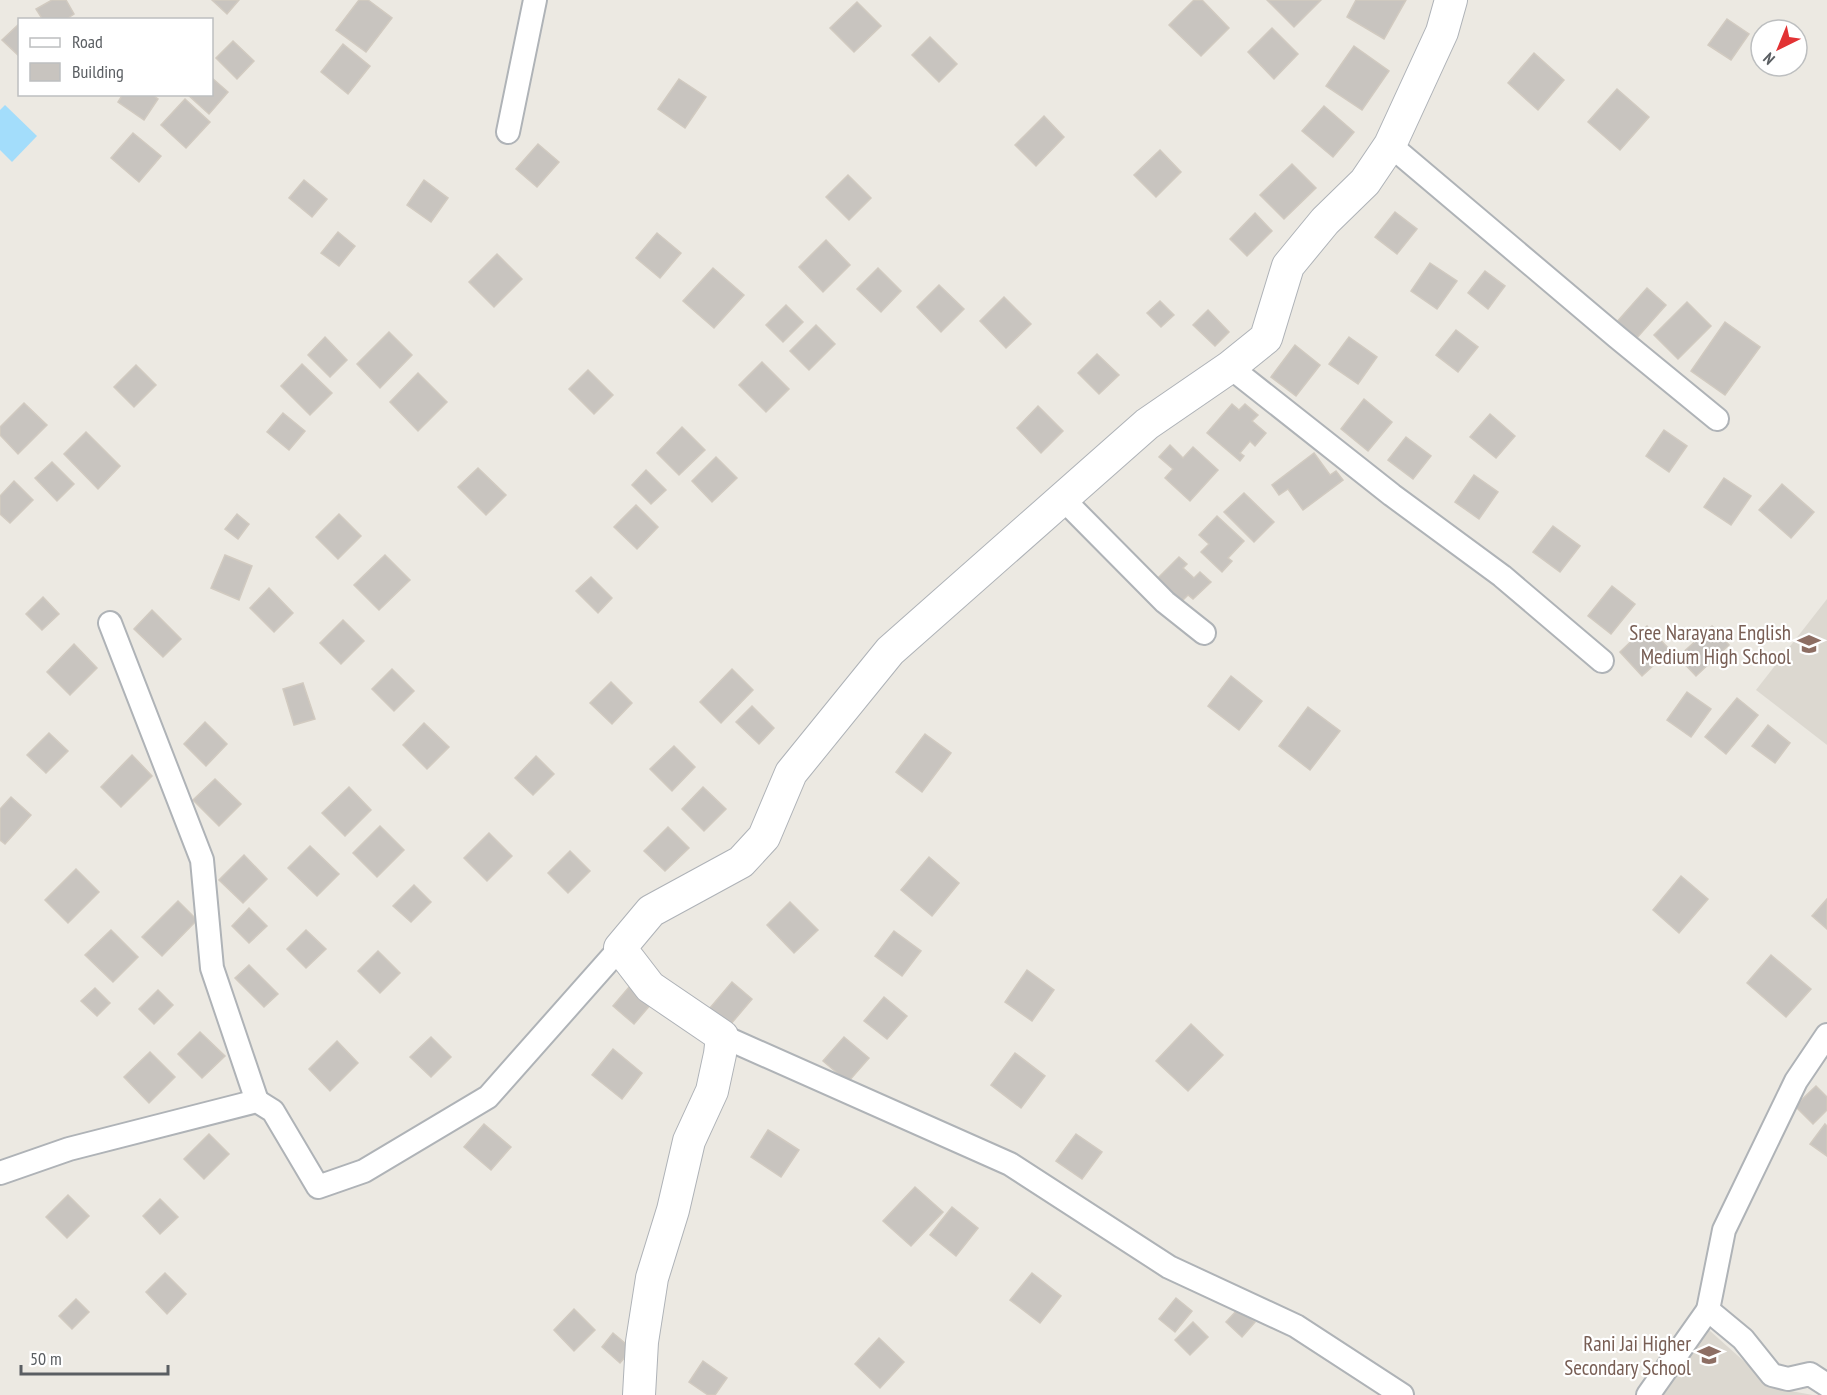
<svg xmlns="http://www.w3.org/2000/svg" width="1827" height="1395" viewBox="0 0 1827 1395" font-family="'PT Sans Narrow',sans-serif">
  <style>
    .education { fill: #dcd8d0 }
    .water { fill: #a3ddfb }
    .building { fill: #c8c4bf; stroke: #d1cac0; stroke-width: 1.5 }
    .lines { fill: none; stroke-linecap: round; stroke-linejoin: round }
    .street-casing { stroke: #afb3b7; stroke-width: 26 }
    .secondary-casing { stroke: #aeb2b7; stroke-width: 34 }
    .street { stroke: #fff; stroke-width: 22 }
    .secondary { stroke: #fff; stroke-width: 32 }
    .labels { text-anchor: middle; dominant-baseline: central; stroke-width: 4.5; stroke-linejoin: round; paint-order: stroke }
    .education-label { font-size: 21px; fill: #785e54; stroke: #fff; text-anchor: end }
  </style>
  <rect width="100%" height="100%" fill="#ece9e2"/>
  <!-- education -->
  <g class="education">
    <path d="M1827 599V745L1756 690Z"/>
    <path d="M1700 1322 1774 1388 1813 1395H1655Z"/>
  </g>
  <!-- water -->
  <path class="water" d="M5 105 37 136 12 162 0 150V110Z"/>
  <!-- building -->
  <g class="building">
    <path d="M52 0H66L74 14 65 20H43L36 9Z"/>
    <path d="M212 0H239L227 14Z"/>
    <path d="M359 0H368L392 18 366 52 336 30Z"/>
    <path d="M1194 0H1202L1229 28 1201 56 1169 25Z"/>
    <path d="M1267 0H1321L1294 27Z"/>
    <path d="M1356 0H1406L1384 39 1347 17Z"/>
    <path d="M857 2 881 26 854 52 830 28Z"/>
    <path d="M1727 19 1749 34 1731 60 1708 45Z"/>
    <path d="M20 23V57L2 40Z"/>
    <path d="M1272 28 1298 54 1274 79 1248 52Z"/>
    <path d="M930 37 957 64 939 82 912 55Z"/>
    <path d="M233 41 254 61 237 79 216 58Z"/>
    <path d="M343 44 370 66 348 94 321 72Z"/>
    <path d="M1354 46 1389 71 1362 110 1326 86Z"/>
    <path d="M1534 53 1564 80 1538 110 1508 83Z"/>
    <path d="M212 78 228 92 209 114 187 94H212Z"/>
    <path d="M679 79 706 97 685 128 658 109Z"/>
    <path d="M1617 89 1649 117 1620 150 1588 122Z"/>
    <path d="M123 94H151L158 99 144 120 118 102Z"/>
    <path d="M185 99 210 122 186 148 161 125Z"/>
    <path d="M1324 106 1354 132 1333 157 1302 131Z"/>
    <path d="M1044 116 1064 137 1036 166 1015 145Z"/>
    <path d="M133 133 161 156 139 182 111 158Z"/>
    <path d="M538 144 559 162 537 187 516 169Z"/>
    <path d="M1160 150 1181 172 1156 197 1134 175Z"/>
    <path d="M1292 164 1316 188 1284 219 1260 195Z"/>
    <path d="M848 175 871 198 849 220 826 197Z"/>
    <path d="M304 180 327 199 312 217 289 198Z"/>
    <path d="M424 180 448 198 431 222 407 205Z"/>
    <path d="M1395 212 1417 229 1397 254 1375 237Z"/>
    <path d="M1255 213 1272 231 1247 256 1230 239Z"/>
    <path d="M338 232 355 246 339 266 321 253Z"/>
    <path d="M657 233 681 253 660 278 636 258Z"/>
    <path d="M826 240 850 265 823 292 799 267Z"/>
    <path d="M497 254 522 279 494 307 469 282Z"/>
    <path d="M1430 263 1457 281 1437 309 1411 291Z"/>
    <path d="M713 268 744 295 714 328 683 301Z"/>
    <path d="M878 268 901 291 881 312 857 289Z"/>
    <path d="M1485 271 1505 286 1488 309 1468 293Z"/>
    <path d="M939 285 964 309 941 332 917 307Z"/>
    <path d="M1647 288 1666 305 1635 340 1616 323Z"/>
    <path d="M1004 297 1031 324 1006 348 980 321Z"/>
    <path d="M1160 301 1174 315 1161 327 1147 313Z"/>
    <path d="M1687 302 1711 326 1678 359 1654 335Z"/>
    <path d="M786 305 803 322 783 342 766 325Z"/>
    <path d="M1208 310 1229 332 1215 346 1193 325Z"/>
    <path d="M1725 322 1760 347 1725 395 1691 371Z"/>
    <path d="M816 325 835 344 809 370 790 351Z"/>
    <path d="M1456 330 1478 347 1458 372 1436 355Z"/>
    <path d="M389 332 412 355 380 388 357 364Z"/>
    <path d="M325 337 347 360 330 377 308 355Z"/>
    <path d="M1349 337 1377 357 1358 384 1329 364Z"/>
    <path d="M1295 345 1320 365 1296 396 1271 377Z"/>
    <path d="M1097 354 1119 375 1099 394 1078 373Z"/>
    <path d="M762 362 789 389 766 412 739 385Z"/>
    <path d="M302 364 332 393 310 415 281 386Z"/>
    <path d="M136 365 156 385 134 407 114 387Z"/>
    <path d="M588 370 613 395 594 414 569 389Z"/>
    <path d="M418 373 447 402 418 431 390 402Z"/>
    <path d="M1364 399 1392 422 1368 451 1341 429Z"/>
    <path d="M24 403 47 425 18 454 0 435V427Z"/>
    <path d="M1232 404 1239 410 1245 404 1258 415 1252 421 1266 433 1255 446 1250 441 1240 453 1244 456 1240 461 1207 433Z"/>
    <path d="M1038 406 1063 431 1041 453 1017 428Z"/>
    <path d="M283 413 305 431 289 450 267 432Z"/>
    <path d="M1490 414 1515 436 1496 458 1470 437Z"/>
    <path d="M682 427 705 450 679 475 657 453Z"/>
    <path d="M1664 430 1687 446 1669 472 1646 456Z"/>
    <path d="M86 432 120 466 98 489 64 454Z"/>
    <path d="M1406 437 1431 456 1413 479 1388 460Z"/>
    <path d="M1170 445 1183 458 1193 447 1218 470 1190 501 1165 478 1173 469 1159 457Z"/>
    <path d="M1314 453 1330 475 1336 471 1343 480 1303 510 1288 489 1279 495 1272 485Z"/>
    <path d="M716 457 737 478 712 502 692 481Z"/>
    <path d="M52 462 74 484 57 501 35 478Z"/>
    <path d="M478 468 506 495 486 515 458 487Z"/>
    <path d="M646 470 666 490 651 504 632 485Z"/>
    <path d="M1474 475 1498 492 1479 519 1455 502Z"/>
    <path d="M1724 478 1751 496 1731 525 1704 507Z"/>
    <path d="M14 481 33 500 10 523 0 514V496Z"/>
    <path d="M1782 484 1814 512 1791 538 1759 510Z"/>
    <path d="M1244 493 1274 522 1254 542 1224 512Z"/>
    <path d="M636 505 658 527 637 549 614 527Z"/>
    <path d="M237 514 249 524 238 539 225 529Z"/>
    <path d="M339 514 361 536 338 559 316 537Z"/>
    <path d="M1217 516 1244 541 1228 558 1232 561 1222 572 1201 552 1209 544 1199 535Z"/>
    <path d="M1553 526 1580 546 1560 572 1533 552Z"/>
    <path d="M225 555 252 566 239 600 211 588Z"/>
    <path d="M385 555 410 580 379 610 354 585Z"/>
    <path d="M1179 557 1187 564 1183 568 1194 578 1200 572 1211 582 1193 599 1188 595 1180 603 1156 580Z"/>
    <path d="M591 577 612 598 598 613 576 591Z"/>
    <path d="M1612 586 1635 604 1611 634 1588 616Z"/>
    <path d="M269 588 293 613 274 632 250 608Z"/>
    <path d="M43 597 59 614 42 630 26 614Z"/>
    <path d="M152 610 181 639 163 657 134 629Z"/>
    <path d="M343 620 364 641 341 664 320 643Z"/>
    <path d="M1647 626 1670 650 1642 676 1620 652Z"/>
    <path d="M1712 626 1729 645 1696 676 1678 657Z"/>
    <path d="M74 644 97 668 70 695 47 672Z"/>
    <path d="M392 669 414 691 394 711 372 689Z"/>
    <path d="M732 669 753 690 721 723 700 702Z"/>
    <path d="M1231 676 1262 701 1239 730 1208 706Z"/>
    <path d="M611 682 632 703 612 724 590 703Z"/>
    <path d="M303 683 315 719 294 725 283 689Z"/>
    <path d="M1687 692 1711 709 1691 737 1667 720Z"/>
    <path d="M1737 698 1758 715 1726 754 1705 737Z"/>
    <path d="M752 706 774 728 759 744 736 722Z"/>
    <path d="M1308 707 1340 731 1310 770 1279 746Z"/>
    <path d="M205 722 227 744 206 766 184 744Z"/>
    <path d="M424 723 449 747 427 769 403 745Z"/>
    <path d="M1768 725 1790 743 1775 763 1752 746Z"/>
    <path d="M49 733 68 751 46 773 27 755Z"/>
    <path d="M925 734 951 753 922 792 896 772Z"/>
    <path d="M674 746 695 767 672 791 650 769Z"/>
    <path d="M132 755 152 776 121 807 101 787Z"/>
    <path d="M536 756 554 774 533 795 515 778Z"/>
    <path d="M215 779 241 804 219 826 193 800Z"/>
    <path d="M349 787 371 810 345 836 322 813Z"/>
    <path d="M703 787 726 809 704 831 682 809Z"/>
    <path d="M11 797 31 815 5 844 0 840V809Z"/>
    <path d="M380 826 404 850 377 877 353 853Z"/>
    <path d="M668 827 689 848 665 871 644 851Z"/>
    <path d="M489 833 512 856 487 881 464 858Z"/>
    <path d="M310 846 339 874 317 896 288 868Z"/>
    <path d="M570 851 590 871 568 893 548 873Z"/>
    <path d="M244 855 267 879 243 903 219 880Z"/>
    <path d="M929 857 959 883 932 916 901 890Z"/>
    <path d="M76 869 99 892 68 923 45 900Z"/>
    <path d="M1681 876 1708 899 1679 933 1653 910Z"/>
    <path d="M414 885 431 902 411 922 393 906Z"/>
    <path d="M1827 899V929L1812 916Z"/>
    <path d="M178 901 197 920 162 956 142 937Z"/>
    <path d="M790 902 818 930 794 953 767 925Z"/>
    <path d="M249 908 267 926 249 943 232 926Z"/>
    <path d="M111 930 138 957 113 982 85 955Z"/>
    <path d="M306 930 326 949 306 968 287 949Z"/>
    <path d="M894 931 921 951 902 976 875 956Z"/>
    <path d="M378 951 400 973 380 993 358 971Z"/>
    <path d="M1771 955 1811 989 1786 1017 1747 983Z"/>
    <path d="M249 965 278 994 264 1007 235 978Z"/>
    <path d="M1027 970 1054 990 1032 1021 1005 1002Z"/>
    <path d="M732 982 752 999 730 1025 710 1008Z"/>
    <path d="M630 986 651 1004 634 1024 613 1006Z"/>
    <path d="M95 988 110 1003 97 1016 81 1001Z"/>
    <path d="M158 990 173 1005 154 1024 139 1009Z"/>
    <path d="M884 997 907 1016 887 1039 864 1021Z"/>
    <path d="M1191 1024 1223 1055 1188 1091 1156 1061Z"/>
    <path d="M200 1032 225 1056 202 1078 178 1054Z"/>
    <path d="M431 1037 451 1057 431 1077 410 1057Z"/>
    <path d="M844 1037 869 1058 848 1082 823 1061Z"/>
    <path d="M337 1041 358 1063 330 1091 309 1069Z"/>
    <path d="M613 1049 642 1073 622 1099 592 1075Z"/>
    <path d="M150 1052 175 1077 149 1103 124 1077Z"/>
    <path d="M1015 1053 1045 1076 1021 1108 991 1085Z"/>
    <path d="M1816 1086 1827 1097V1110L1813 1124 1795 1106Z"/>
    <path d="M484 1124 511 1147 491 1170 464 1147Z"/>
    <path d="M1825 1124 1827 1126V1156L1810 1144Z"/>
    <path d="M768 1130 799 1150 781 1177 751 1157Z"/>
    <path d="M209 1134 229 1154 204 1179 184 1159Z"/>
    <path d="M1076 1134 1102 1152 1082 1179 1056 1161Z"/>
    <path d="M915 1187 943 1212 911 1246 883 1221Z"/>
    <path d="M68 1195 89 1216 67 1238 46 1217Z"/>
    <path d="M160 1199 178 1217 160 1234 143 1216Z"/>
    <path d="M952 1207 978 1228 956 1256 930 1235Z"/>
    <path d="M165 1273 186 1294 167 1314 146 1292Z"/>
    <path d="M1032 1273 1061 1296 1040 1323 1010 1300Z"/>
    <path d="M1176 1298 1192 1311 1175 1332 1159 1319Z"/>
    <path d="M76 1299 89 1312 72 1329 59 1316Z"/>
    <path d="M1239 1308 1255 1322 1242 1337 1226 1322Z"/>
    <path d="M574 1309 595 1330 574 1351 554 1330Z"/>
    <path d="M1193 1322 1208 1337 1190 1355 1175 1340Z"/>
    <path d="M613 1333 632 1349 620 1363 602 1347Z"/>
    <path d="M879 1338 904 1362 880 1388 855 1364Z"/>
    <path d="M703 1361 727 1378 715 1395H708L689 1382Z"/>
  </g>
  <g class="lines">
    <!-- street casing -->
    <g class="street-casing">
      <g id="street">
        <path d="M508 132 535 0"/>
        <path d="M1390 145 1617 337 1717 419"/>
        <path d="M1230 367 1392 495 1502 576 1602 661"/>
        <path d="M1063 499 1165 602 1204 633"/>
        <path d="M110 623 202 860 212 968 257 1101"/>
        <path d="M1827 1035 1796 1081 1724 1230 1708 1310 1743 1339 1772 1375 1788 1379 1810 1374 1827 1385"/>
        <path d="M722 1036 1010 1164 1169 1267 1296 1326 1402 1395"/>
        <path d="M0 1173 69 1149 257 1101 273 1111 318 1187 364 1171 488 1097 620 948"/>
        <path d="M1648 1395 1708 1310"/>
      </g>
    </g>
    <!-- secondary casing -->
    <g class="secondary-casing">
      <path id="secondary" d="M639 1395 642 1342 652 1278 673 1210 689 1141 712 1091 720 1054 722 1036 650 987 620 948 651 911 741 862 764 837 791 773 890 651 1147 424 1230 367 1266 338 1288 266 1325 221 1365 182 1390 145 1442 32 1451 0"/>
    </g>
    <!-- street -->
    <use href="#street" class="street"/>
    <!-- secondary -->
    <use href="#secondary" class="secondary"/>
  </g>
  <!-- icons -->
  <defs>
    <g id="school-bare" transform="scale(1.8)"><path d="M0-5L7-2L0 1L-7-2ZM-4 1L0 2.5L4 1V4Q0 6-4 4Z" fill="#8d6e63" stroke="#fff" stroke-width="2.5" paint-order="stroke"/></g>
  </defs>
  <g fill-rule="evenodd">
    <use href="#school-bare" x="1809" y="644"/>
    <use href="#school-bare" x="1709" y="1355"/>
  </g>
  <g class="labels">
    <!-- education labels -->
    <g class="education-label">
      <text x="1791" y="632">Sree Narayana English<tspan x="1791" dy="24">Medium High School</tspan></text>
      <text x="1691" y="1343">Rani Jai Higher<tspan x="1691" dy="24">Secondary School</tspan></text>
    </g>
  </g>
  <!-- legend -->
  <rect x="18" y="18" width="195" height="78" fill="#ffffff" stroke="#bdbfc0" stroke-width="1.5"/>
  <rect x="30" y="38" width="30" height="9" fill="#ffffff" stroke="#bdbfc0" stroke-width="1.5"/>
  <text x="72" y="48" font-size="18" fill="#5a5e62">Road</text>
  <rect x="30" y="63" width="30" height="18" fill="#c8c4bf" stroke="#bdbfc0" stroke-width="1.5"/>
  <text x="72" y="78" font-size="18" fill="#5a5e62">Building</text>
  <!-- north arrow -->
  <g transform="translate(1779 48) rotate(223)"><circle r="28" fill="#ffffff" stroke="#bdbfc0" stroke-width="1.5"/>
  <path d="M0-4.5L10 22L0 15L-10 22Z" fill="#e23234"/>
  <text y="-9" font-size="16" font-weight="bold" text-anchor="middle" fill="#5a5e62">N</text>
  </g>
  <!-- scale -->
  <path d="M21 1365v9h147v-9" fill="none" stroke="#5a5e62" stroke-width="3"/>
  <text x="30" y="1365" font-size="18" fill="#5a5e62" stroke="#ffffff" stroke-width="4.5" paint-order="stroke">50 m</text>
</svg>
